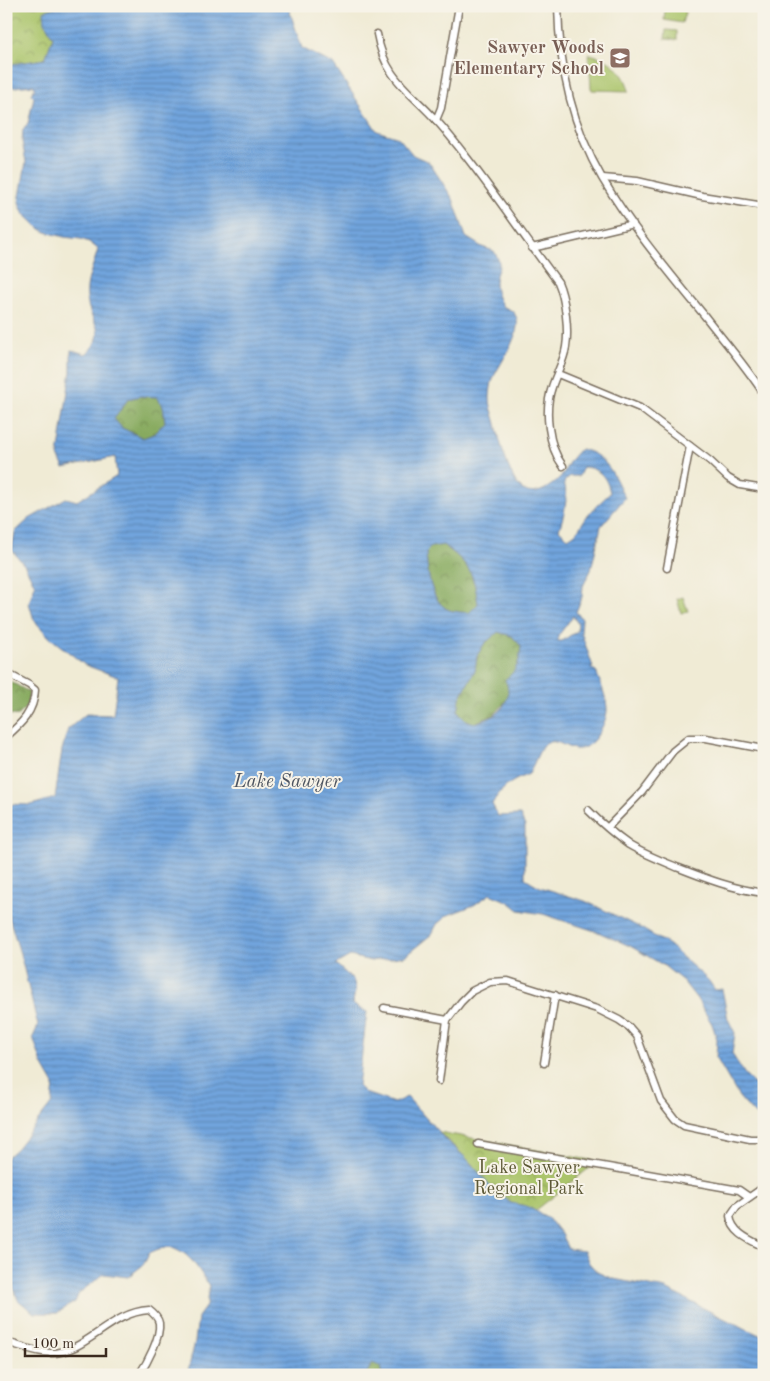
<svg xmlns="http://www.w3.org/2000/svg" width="770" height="1381" viewBox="0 0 770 1381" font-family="'Old Standard TT',serif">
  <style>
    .forest { fill: url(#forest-crowns); stroke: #616a3e }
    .park { fill: url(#park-crowns); stroke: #727744 }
    .pitch { fill: #aac46a; stroke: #727744 }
    .water { fill: url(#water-rules); stroke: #56677e; fill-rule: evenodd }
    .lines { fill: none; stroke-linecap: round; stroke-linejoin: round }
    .minor-casing { stroke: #7a6e5e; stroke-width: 9 }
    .minor { stroke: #fff; stroke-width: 6 }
    .labels { text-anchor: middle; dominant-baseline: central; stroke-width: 4; stroke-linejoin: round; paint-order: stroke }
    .education-label { font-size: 18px; font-weight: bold; fill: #785e54; stroke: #f7f3e8; text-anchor: end }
    .park-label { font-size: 18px; fill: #5c5835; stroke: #f7f3e8 }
    .water-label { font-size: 19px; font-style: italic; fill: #4e5561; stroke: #f7f3e8 }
  </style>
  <defs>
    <pattern id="forest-crowns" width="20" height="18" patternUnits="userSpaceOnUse" patternTransform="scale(1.25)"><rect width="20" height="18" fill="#87aa5e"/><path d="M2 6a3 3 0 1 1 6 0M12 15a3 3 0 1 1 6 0" fill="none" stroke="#708b4d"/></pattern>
    <pattern id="park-crowns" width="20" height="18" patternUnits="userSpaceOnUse" patternTransform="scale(1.25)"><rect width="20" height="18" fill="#aac46a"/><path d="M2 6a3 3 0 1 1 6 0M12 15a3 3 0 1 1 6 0" fill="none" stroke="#8c9f57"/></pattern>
    <pattern id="water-rules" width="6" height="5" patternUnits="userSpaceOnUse" patternTransform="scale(1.25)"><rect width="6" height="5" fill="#71a4dd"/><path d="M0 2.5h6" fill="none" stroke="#5e86b3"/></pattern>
  </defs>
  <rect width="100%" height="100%" fill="#f7f3e8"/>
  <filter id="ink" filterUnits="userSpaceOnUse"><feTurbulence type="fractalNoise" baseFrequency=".02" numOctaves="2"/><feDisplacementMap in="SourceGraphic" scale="10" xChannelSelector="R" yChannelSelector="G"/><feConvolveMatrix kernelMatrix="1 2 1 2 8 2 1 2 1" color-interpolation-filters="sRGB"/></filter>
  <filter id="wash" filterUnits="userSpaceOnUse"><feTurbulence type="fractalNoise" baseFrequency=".0096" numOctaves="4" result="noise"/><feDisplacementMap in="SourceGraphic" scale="20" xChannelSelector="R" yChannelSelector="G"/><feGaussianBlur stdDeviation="1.12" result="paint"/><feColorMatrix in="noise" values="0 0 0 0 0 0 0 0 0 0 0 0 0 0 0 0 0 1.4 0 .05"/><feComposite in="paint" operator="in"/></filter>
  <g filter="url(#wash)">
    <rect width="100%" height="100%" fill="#f0ebd5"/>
    <!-- forest -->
    <g class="forest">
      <path d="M141 396 157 397 163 406 165 422 154 434 143 438 122 428 114 419 128 399Z"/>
      <path d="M443 545C469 564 474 573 478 604L469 613C463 612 455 612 449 610 430 602 427 569 426 552L431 547Z"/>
      <path d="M498 632 512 636 521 646 520 657 509 688 508 699 494 715 474 723 464 719 458 711 460 698 475 670 477 656 484 644Z"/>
      <path d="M6 679 29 692 28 705 18 716 6 714Z"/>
      <path d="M372 1363 380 1366 382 1375H366Z"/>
    </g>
    <!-- park -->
    <g class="park">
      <path d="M6 6H58L45 23 53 37 45 59 6 65Z"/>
      <path d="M666 30 677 31V40L665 39Z"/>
      <path d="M439 1132 595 1161 593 1165 535 1211 526 1206 511 1203 496 1192 467 1159Z"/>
    </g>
    <!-- pitch -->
    <g class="pitch">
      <path d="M668 6H687L682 23 664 20 665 10H667Z"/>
      <path d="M589 54C609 58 625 71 629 91L592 90 591 88Z"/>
      <path d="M683 597 688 611 681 613 677 599Z"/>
    </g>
    <!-- water -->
    <path class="water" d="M58 6H288L302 48 333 64 377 131 399 138 413 155 429 162 453 199 466 237 482 247 494 251C505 270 495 267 495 283 495 292 499 300 503 307 538 315 498 364 493 379 491 384 490 393 490 398 490 407 494 415 496 424 500 443 505 461 514 479 527 504 549 490 563 474 565 471 566 467 568 464 571 458 576 454 580 449 607 454 614 476 625 498L601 526 591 570 583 586 582 597 576 612 582 619 581 632 593 667 590 668 596 671C600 683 606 695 607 708 608 722 592 752 575 749 565 748 557 738 546 743 540 746 533 767 529 774 511 781 502 787 492 804L498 816 520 815 525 826V878L540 887 585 901 639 927 669 945 709 981 715 990 722 989 728 1019 735 1033 732 1054 746 1076 756 1086 757 1097 761 1114 759 1117 754 1114 739 1097 718 1061 716 1058 717 1039 712 1024 697 999 683 981 663 965 630 946 598 932 543 914 519 910 509 902 490 894 474 905 448 915 437 924 432 934 405 956 371 961 350 956 336 964C352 980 360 980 352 1004L367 1012 358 1086 365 1093 394 1103 407 1097 444 1138 467 1159 496 1192 511 1203 526 1206 547 1217 561 1234 568 1249 584 1251 589 1263 597 1272 613 1279 666 1289 721 1317 764 1337V1375H382L380 1366 372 1363 366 1375H187L195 1342 198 1317 206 1306 209 1286C200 1271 187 1248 168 1247 162 1247 154 1251 149 1253L143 1265 128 1277 104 1274 79 1293 75 1302 57 1313H34L18 1300 6 1268V1158L17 1148 52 1103 54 1085 42 1064 33 1037 38 1026 21 957 6 907V804L31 805 55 798 62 750 68 729 86 714 113 715 118 677 85 665 49 637 34 620 29 603 35 585 25 566 12 550 15 532 29 519 66 498 77 501 117 476 115 457 64 468 58 456 71 371V350L86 354C111 330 89 324 87 298 85 281 94 265 98 249L89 242 81 239 64 237 46 232 40 229 23 213 19 202 26 162 22 141 23 130 28 123 34 97 31 94 35 88 33 85 6 88V65L45 59 53 37 45 23 44 11ZM141 396 157 397 163 406 165 422 154 434 143 438 122 428 114 419 128 399ZM583 467C600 468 607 478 610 493 603 500 596 506 589 514 580 524 581 531 568 538L559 530C564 514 569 499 564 482L570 476H579ZM443 545C469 563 474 573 478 604L469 613C463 612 455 612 449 610 430 602 427 569 426 552L431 547ZM573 616 578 624 577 631 562 641H558V636ZM498 632 512 636 521 646C520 660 517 671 505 680 512 693 506 707 494 716 488 719 480 721 474 723L464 719 458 711 460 698 475 670 477 656 484 644Z"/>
  </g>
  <g filter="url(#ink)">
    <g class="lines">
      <!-- minor casing -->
      <g class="minor-casing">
        <g id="minor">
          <path d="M558 6C559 65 572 126 602 178 631 227 668 271 704 315 724 341 746 366 764 394"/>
          <path d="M377 34C385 79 409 90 436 120 447 132 458 146 468 159 499 199 527 241 558 282 565 298 569 329 566 347 564 361 556 374 552 387 544 410 548 446 563 466"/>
          <path d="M436 120 441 108 459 6"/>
          <path d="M603 178 637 181 702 196 764 206"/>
          <path d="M532 248 633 224"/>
          <path d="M558 374 640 408 710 461 728 478 740 485 764 489"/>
          <path d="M667 568 690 446"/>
          <path d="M6 673 29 685 35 690C34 712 21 724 6 737"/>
          <path d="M588 810C600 822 615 835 629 845 644 854 662 861 679 868 707 879 733 889 764 893"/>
          <path d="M608 827 642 792 673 751 689 738H706L764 749"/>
          <path d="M384 1008 447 1020"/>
          <path d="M544 1063 555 995"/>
          <path d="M439 1081 447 1020 461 1002 472 991 490 982 508 981 597 1009 619 1020 629 1027 637 1036 661 1101 675 1119 684 1125 750 1139H764"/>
          <path d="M478 1144 739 1190 749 1197"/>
          <path d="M764 1187 737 1206 730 1216C732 1233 750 1240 764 1247"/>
          <path d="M6 1342C21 1346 37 1353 51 1353 86 1353 110 1312 149 1310 153 1313 158 1317 159 1323 161 1337 147 1363 139 1375"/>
        </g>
      </g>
      <!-- minor -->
      <use href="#minor" class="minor"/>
    </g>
  </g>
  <!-- icons -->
  <defs>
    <g id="school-square" transform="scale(1.125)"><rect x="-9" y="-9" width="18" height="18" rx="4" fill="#8d6e63" stroke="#f7f3e8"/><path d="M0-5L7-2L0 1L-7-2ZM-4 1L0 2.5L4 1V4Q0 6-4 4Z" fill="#fff"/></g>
  </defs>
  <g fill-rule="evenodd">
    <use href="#school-square" x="620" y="58"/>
  </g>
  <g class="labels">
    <!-- education labels -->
    <g class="education-label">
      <text x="604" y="48">Sawyer Woods<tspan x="604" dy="21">Elementary School</tspan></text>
    </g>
    <!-- park labels -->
    <g class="park-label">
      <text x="529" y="1168">Lake Sawyer<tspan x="529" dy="21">Regional Park</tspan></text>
    </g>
    <!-- water labels -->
    <g class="water-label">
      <text x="287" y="782">Lake Sawyer</text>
    </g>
  </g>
  <!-- margin -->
  <rect width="770" height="1381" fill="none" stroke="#f7f3e8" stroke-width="25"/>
  <!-- scale -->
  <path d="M25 1348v8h81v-8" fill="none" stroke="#3b2a1e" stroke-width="2.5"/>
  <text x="32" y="1348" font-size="15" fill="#3b2a1e" stroke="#f7f3e8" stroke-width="4" paint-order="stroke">100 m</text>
</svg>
